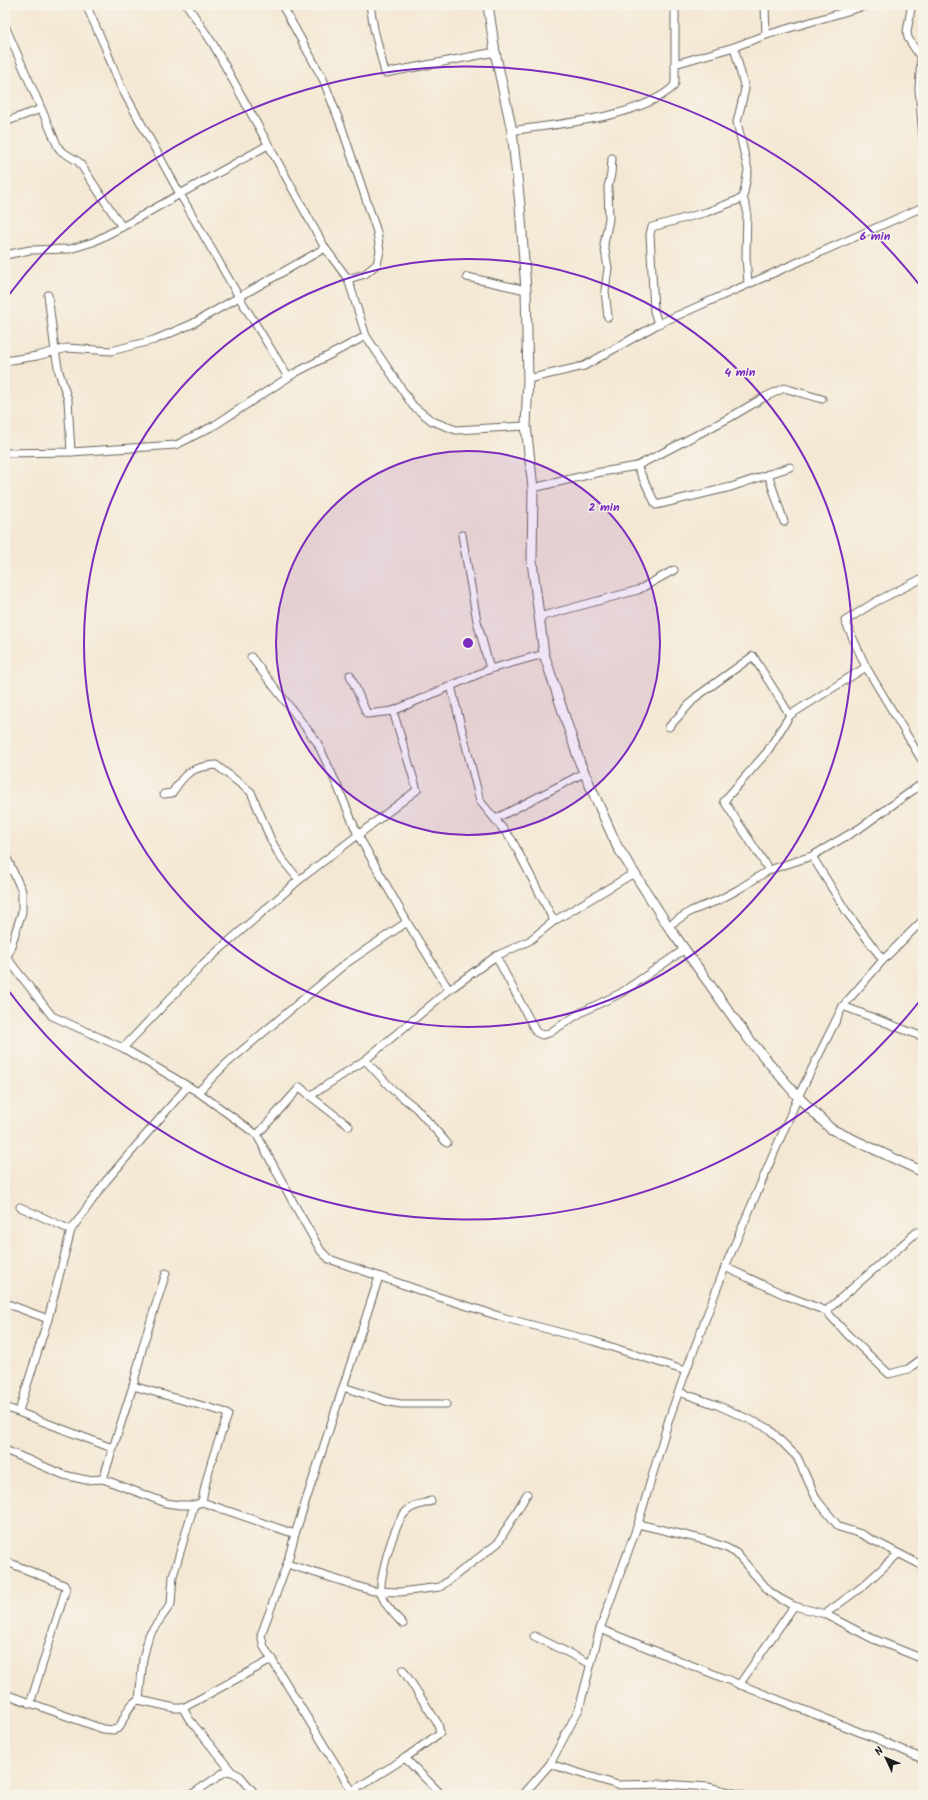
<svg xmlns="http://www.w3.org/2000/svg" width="928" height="1800" viewBox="0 0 928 1800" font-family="Kalam,sans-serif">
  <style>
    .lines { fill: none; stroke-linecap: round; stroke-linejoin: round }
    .minor-casing { stroke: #68635c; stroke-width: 9 }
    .tertiary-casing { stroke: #68635c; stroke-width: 11 }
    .minor { stroke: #fff; stroke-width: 7 }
    .tertiary { stroke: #fff; stroke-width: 9 }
    .ring { fill: none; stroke: #7b2cbf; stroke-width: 2 }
    .centre { fill: #7b2cbf; stroke: #f7f3e8; stroke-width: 2 }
    .ring-label { font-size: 12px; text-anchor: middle; font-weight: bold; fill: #7b2cbf; stroke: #f7f3e8; stroke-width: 3; stroke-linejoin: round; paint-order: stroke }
  </style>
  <rect width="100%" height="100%" fill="#f7f3e8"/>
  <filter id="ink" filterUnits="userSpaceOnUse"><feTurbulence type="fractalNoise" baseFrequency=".025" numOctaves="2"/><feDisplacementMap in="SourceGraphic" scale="8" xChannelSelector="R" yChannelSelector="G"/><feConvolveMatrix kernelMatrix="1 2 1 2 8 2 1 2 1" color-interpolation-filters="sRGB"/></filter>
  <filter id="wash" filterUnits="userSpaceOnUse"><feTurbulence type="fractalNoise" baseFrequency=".012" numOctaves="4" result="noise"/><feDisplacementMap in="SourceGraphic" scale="16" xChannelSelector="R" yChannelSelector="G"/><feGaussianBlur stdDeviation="0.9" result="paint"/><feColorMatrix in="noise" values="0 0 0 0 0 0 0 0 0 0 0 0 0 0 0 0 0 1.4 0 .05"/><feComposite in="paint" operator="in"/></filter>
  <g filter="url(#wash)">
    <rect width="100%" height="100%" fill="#f4e8d4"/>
  </g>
  <g filter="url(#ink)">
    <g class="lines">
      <!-- minor casing -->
      <g class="minor-casing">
        <g id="minor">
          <path d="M86 5 105 47 120 85 180 194 268 145"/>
          <path d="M187 5 213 44 325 248 348 279 366 336 413 406 432 421 456 430 526 426"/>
          <path d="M282 5 323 79 342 128 377 232 380 251 377 264 365 274 348 279"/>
          <path d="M370 5 374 29 385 73 495 52"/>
          <path d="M909 5 911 8 907 32 908 38 921 58 919 89 923 137"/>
          <path d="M5 26 58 147 61 151 79 162 122 227"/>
          <path d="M766 35 868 5"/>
          <path d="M734 47 745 89 737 122 748 170 743 198 747 209 746 257 748 283"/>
          <path d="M675 64V5"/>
          <path d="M5 122 41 109"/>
          <path d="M512 131C559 123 637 119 673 87L675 83V64L734 47 766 35 765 5"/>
          <path d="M5 255 30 250 70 249 93 242 122 227 180 194 239 297 325 248"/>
          <path d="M467 277 526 290"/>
          <path d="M48 295 55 351 59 372 68 400 71 452"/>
          <path d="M608 317 605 291 608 268 604 244 609 219 608 187 611 174 612 158"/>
          <path d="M658 324 654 311 650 234 652 227 707 212 743 198"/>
          <path d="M5 361 37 356 67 348 111 351 154 340 192 324 239 297 288 377"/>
          <path d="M528 379 584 366 658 324 923 207"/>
          <path d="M5 453 71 452 176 445 215 425 295 373 366 336"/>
          <path d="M637 466 729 418 763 398 784 388 822 399"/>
          <path d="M768 474 784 522"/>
          <path d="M533 488 596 473 637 466 656 505 731 487 790 467"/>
          <path d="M462 535 477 621 490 669 544 654"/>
          <path d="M923 578 875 602 845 621 866 667 923 762"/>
          <path d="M539 617 638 590 674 570"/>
          <path d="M251 657 317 742 337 785 358 835 407 922 449 990 496 956 529 941 554 921 634 873"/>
          <path d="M451 686 480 801 512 840 554 921"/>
          <path d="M393 711 490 669"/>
          <path d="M669 727 696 697 753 656 790 715"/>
          <path d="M164 794 172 793C185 773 191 767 216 765L251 792 271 840 281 858 299 880 417 790 393 711 367 714 350 675"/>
          <path d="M495 819 584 773"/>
          <path d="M5 854 22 891V912L7 958"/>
          <path d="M812 856 846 911 883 960"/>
          <path d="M769 870 724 801 767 752 790 715 866 667"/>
          <path d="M668 926 691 911 719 900 739 889 769 870 812 856 860 828 923 783"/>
          <path d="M496 956 536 1032 542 1035 549 1033 582 1012 621 993 685 949"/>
          <path d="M5 961 7 958 52 1016 123 1048 198 1092 257 1135 294 1204 321 1251 329 1259 439 1297 505 1318 593 1341 686 1371"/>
          <path d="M843 1006 923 1037"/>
          <path d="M123 1048 203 964 299 880"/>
          <path d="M198 1092 226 1064 345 964 407 922"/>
          <path d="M349 1126 310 1096 365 1060"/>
          <path d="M257 1135 300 1087 310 1096"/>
          <path d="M447 1143 416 1108 393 1090 365 1060 449 990"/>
          <path d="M20 1207 71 1230"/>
          <path d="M725 1267 785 1295 826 1311 848 1335 889 1374 908 1369 923 1358"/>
          <path d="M5 1303 48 1319"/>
          <path d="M826 1311 917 1232"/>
          <path d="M133 1386 224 1412 228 1415C217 1444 207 1471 202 1502"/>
          <path d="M343 1387 389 1402 401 1404H446"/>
          <path d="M679 1392 717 1405 768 1428 797 1457 817 1500 839 1527 861 1534 923 1566"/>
          <path d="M5 1407 112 1448"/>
          <path d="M19 1411 48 1319 71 1230 106 1181 187 1087"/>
          <path d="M5 1450 64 1475 86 1480 103 1479 166 1503 180 1505H194L202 1502 295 1534"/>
          <path d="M103 1479 133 1386 144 1342 166 1273"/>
          <path d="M638 1524 705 1540 727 1548 736 1553 769 1591 779 1598 794 1606 825 1614 871 1638 923 1659"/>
          <path d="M5 1561 64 1585 66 1589 30 1704"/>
          <path d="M287 1564 373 1591 400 1592 440 1587 498 1543 527 1494"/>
          <path d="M825 1614 863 1586 898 1554"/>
          <path d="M403 1624C395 1615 382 1603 381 1591 380 1575 395 1519 408 1510 414 1505 424 1504 431 1501"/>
          <path d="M600 1629 877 1739 923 1759"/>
          <path d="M534 1636 589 1663"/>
          <path d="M739 1685 794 1606"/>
          <path d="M5 1694 103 1729 113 1730 119 1728C124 1719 129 1702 139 1700L175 1708H183L273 1659"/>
          <path d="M139 1700 143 1659 149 1635 171 1604 173 1576 194 1505"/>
          <path d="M183 1708 189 1719 232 1772 240 1776 256 1795"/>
          <path d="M405 1758 442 1795"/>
          <path d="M550 1764 618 1785 664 1784 708 1787 742 1795"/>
          <path d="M352 1791 264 1647 261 1635 287 1564 295 1534 379 1277"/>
          <path d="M191 1795 226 1771 232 1772"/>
          <path d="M346 1795 405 1758 440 1733 438 1724 403 1670"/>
          <path d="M523 1795 550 1764 579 1709 600 1629 638 1524 669 1419 686 1371 725 1267 798 1097 843 1006 883 960 923 920"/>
        </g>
      </g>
      <!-- tertiary casing -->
      <g class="tertiary-casing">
        <path id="tertiary" d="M488 5 495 52 512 131 520 205 526 290 528 379 526 426 533 488 532 562 544 654 580 763 617 846 668 926 748 1038 798 1097 831 1129 923 1172"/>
      </g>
      <!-- minor -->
      <use href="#minor" class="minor"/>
      <!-- tertiary -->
      <use href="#tertiary" class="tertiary"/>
    </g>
  </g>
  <!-- distance rings -->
  <circle cx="468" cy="643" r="192" fill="#7b2cbf" fill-opacity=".12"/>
  <g class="ring">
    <circle cx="468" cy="643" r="192"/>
    <circle cx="468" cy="643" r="384"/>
    <path d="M922 998A576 576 0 0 1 8 990M8 296A576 576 0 0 1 922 288"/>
  </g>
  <circle cx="468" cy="643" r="6" class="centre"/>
  <g class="ring-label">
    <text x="875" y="240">6 min</text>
    <text x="740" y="376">4 min</text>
    <text x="604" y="511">2 min</text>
  </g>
  <!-- margin -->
  <rect width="928" height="1800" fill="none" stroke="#f7f3e8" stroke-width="20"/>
  <!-- north arrow -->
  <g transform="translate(886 1758) rotate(314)" stroke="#f7f3e8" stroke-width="3" paint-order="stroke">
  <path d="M0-3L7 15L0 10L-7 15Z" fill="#1c1c1c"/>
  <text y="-6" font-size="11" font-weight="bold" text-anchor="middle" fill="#1c1c1c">N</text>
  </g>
</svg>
